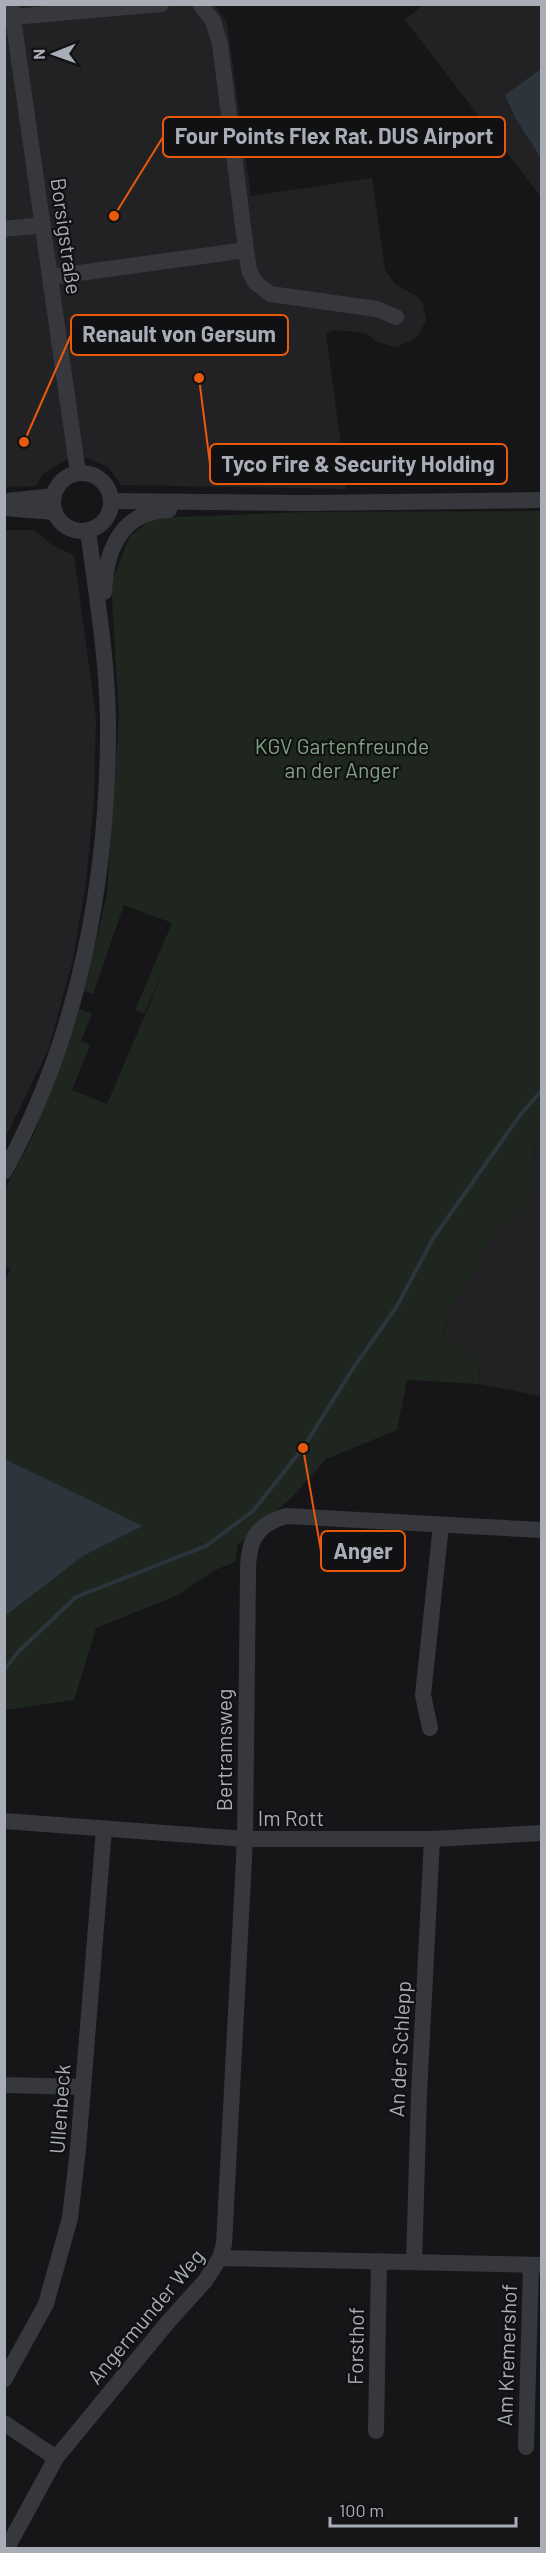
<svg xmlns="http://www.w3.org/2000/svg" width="546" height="2553" viewBox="0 0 546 2553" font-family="Barlow,sans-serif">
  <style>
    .built { fill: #222225 }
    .green { fill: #1e261f }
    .water { fill: #2c353c }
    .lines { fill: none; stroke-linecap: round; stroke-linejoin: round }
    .stream { stroke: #2c353c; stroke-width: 4 }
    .minor { stroke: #37383d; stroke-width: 16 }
    .labels { text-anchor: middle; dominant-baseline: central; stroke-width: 4.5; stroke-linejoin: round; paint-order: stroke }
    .street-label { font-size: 21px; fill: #a8adb8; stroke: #111113 }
    .park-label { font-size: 21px; fill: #7fa381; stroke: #111113 }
    .leader { fill: none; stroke: #e8590c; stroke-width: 2 }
    .callout-dot { fill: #e8590c; stroke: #111113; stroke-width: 2 }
    .callout { fill: #111113; stroke: #e8590c; stroke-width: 2 }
    .callout-label { font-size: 22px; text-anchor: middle; font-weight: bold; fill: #a8adb8 }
  </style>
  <rect width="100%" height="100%" fill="#161618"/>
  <!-- built -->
  <g class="built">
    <path d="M4 5H215L227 23 251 196 372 178 385 270 395 284 418 297 423 304 426 320 419 335 410 341 396 347 377 342 366 333 335 330 326 334 347 489 121 485 108 467 86 458 66 460 43 474 36 486 5 487Z"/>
    <path d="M423 5H541V197L405 20Z"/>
    <path d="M4 530H34L52 545 74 555 96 718 94 800 86 883 73 959 49 1048 5 1138Z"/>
    <path d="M541 1124V1396L479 1384 480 1364 443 1336 449 1313 500 1226 528 1205 537 1129Z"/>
  </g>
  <!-- green -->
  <path class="green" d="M541 511V1124L537 1129 528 1205 500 1226 449 1313 443 1335 480 1364 479 1384 407 1380 397 1430 326 1459 293 1496 238 1545 235 1562 215 1570 178 1595 96 1628 74 1700 5 1710 6 1614 83 1556 143 1526 4 1459V1280L11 1270 5 1265V1189L35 1132 78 1008 92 1014 81 1041 90 1045 72 1090 107 1104 166 966 144 1014 135 1010 172 923 124 905 93 994 84 991 107 894 119 717 111 583 130 536 153 518 307 512Z"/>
  <!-- water -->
  <g class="water">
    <path d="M541 69V158L516 119 505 95Z"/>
    <path d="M5 1459 143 1526 83 1556 5 1616Z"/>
  </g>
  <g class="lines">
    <!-- stream -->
    <path class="stream" d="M4 1670 19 1651 76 1597 206 1546 253 1511 303 1448 354 1367 397 1306 434 1237 521 1114 542 1090"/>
    <!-- minor -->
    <g class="minor">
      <path d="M11 4 78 473"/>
      <path d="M13 17 161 4"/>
      <path d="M4 229 43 225"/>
      <path d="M246 250 249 270 255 282 270 294 377 309 396 317"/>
      <path d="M50 277 246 250 220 44 213 21 200 4"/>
      <circle cx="82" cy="502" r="29"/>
      <path d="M7 501 54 496"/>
      <path d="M111 501 309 503 542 500"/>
      <path d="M4 508 55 512"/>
      <path d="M104 592C106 550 121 511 169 510"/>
      <path d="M4 1172C80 1035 109 875 108 720 107 656 96 593 88 530"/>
      <path d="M430 1728 423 1695 441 1525"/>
      <path d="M4 1821 245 1839H432L542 1833"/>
      <path d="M4 2085 83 2087"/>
      <path d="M220 2258 224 2244 245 1839 248 1573C248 1543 254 1525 286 1516L542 1530"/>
      <path d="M414 2262 419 2094 432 1839"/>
      <path d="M4 2380 46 2304 70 2218 78 2149 104 1829"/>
      <path d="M4 2423 56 2458"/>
      <path d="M376 2431 379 2261"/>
      <path d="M526 2447 531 2265"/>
      <path d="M7 2548 56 2458 168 2322 205 2281 220 2258 542 2265"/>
    </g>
  </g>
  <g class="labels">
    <!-- street labels -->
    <g class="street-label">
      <text transform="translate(67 236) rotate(82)">Borsigstraße</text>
      <text transform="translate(223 1750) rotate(-90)">Bertramsweg</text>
      <text x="291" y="1817">Im Rott</text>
      <text transform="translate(399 2049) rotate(-87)">An der Schlepp</text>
      <text transform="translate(59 2109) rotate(-86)">Ullenbeck</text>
      <text transform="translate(145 2316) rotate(-50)">Angermunder Weg</text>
      <text transform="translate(355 2346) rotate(-89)">Forsthof</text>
      <text transform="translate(506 2355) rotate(-88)">Am Kremershof</text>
    </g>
    <!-- park labels -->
    <g class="park-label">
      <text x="342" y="745">KGV Gartenfreunde<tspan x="342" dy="24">an der Anger</tspan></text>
    </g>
  </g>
  <!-- callouts -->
  <path class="leader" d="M114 216L163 137M24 442L71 335M199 378L210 464M303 1448L321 1551"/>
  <g class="callout-dot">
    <circle cx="114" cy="216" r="6"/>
    <circle cx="24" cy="442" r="6"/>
    <circle cx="199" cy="378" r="6"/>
    <circle cx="303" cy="1448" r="6"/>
  </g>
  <g class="callout">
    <rect x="163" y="117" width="342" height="40" rx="6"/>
    <rect x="71" y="315" width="217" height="40" rx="6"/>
    <rect x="210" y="444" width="297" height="40" rx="6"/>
    <rect x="321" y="1531" width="84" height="40" rx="6"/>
  </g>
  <g class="callout-label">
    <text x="334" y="144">Four Points Flex Rat. DUS Airport</text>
    <text x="179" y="342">Renault von Gersum</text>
    <text x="358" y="472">Tyco Fire &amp; Security Holding</text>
    <text x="363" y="1559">Anger</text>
  </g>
  <!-- border -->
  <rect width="546" height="2553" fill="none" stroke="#a8adb8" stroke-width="12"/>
  <!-- north arrow -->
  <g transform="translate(54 54) rotate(269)" stroke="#111113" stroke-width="4.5" paint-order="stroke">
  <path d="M0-4.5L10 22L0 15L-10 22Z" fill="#a8adb8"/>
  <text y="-9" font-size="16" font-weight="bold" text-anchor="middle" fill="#a8adb8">N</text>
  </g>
  <!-- scale -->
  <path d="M330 2517v9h186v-9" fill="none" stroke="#a8adb8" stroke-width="3"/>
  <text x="339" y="2517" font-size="18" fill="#a8adb8" stroke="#111113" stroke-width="4.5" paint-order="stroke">100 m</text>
</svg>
